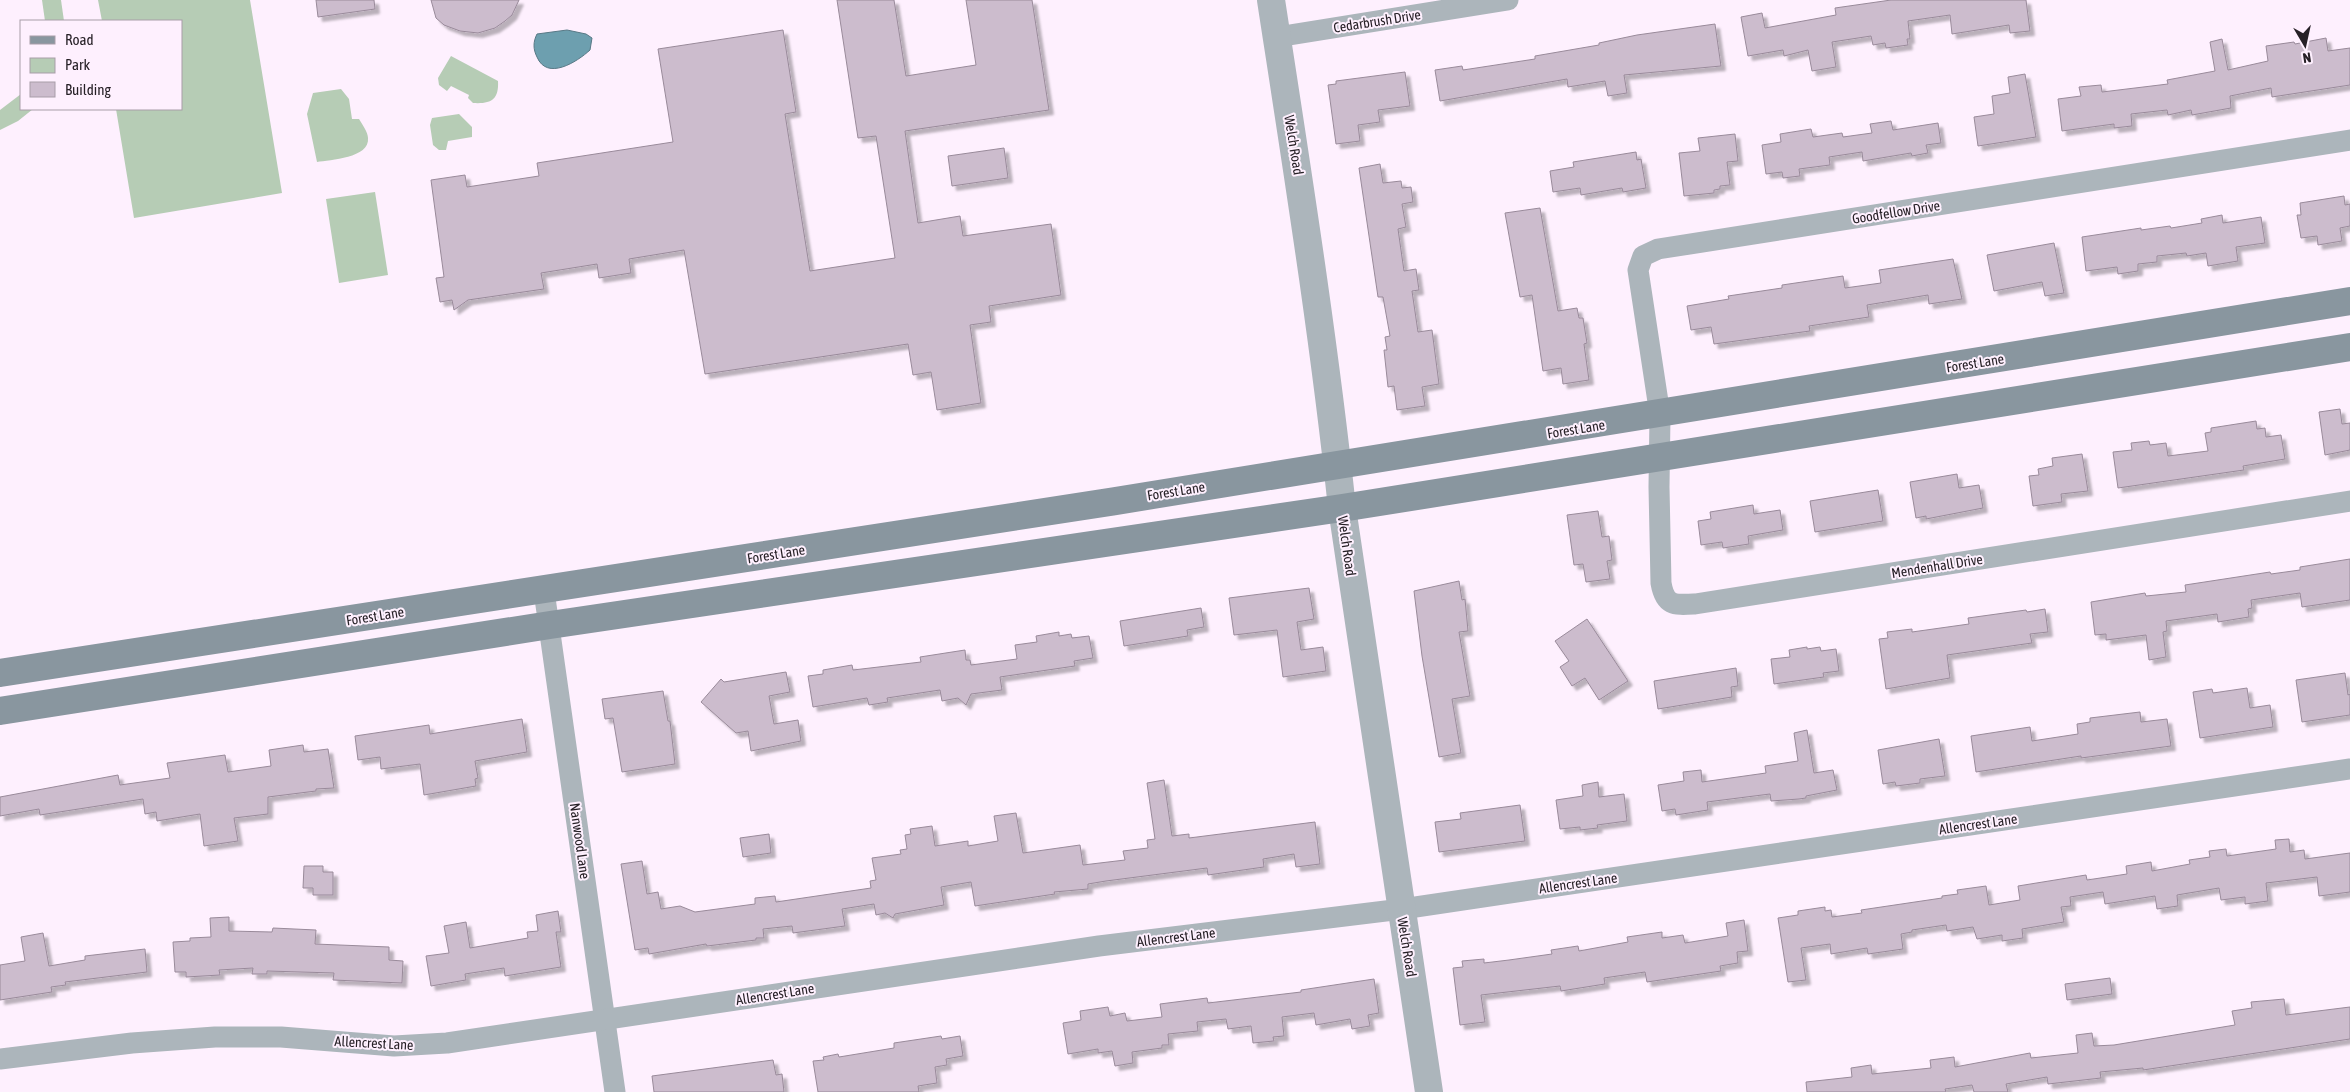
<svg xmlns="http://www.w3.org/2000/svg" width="2350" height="1092" viewBox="0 0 2350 1092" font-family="'Asap Condensed',sans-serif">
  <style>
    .green { fill: #b6ccb5 }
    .water { fill: #6d9faf; stroke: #587986 }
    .building { fill: #ccbccd; stroke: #998a9a; filter: url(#shadow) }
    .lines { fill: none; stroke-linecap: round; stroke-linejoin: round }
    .minor { stroke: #acb5bb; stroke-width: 21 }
    .tertiary { stroke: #acb5bb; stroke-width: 28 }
    .secondary { stroke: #89969f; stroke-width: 28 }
    .labels { text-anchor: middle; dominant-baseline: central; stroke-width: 4; stroke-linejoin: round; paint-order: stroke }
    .street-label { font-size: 14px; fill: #262026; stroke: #fef0fe }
  </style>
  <defs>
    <filter id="shadow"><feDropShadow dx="4.5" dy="4.5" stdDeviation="1" flood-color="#0004"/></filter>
  </defs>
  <rect width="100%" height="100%" fill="#fef0fe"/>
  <!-- green -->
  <g class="green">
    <path d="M42 0H61L64 21H45Z"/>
    <path d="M98 0H250L282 193 134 218 116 109H181V21H102Z"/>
    <path d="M451 56 498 81C499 100 491 104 473 103L468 98 469 95 451 86 447 91 439 85 438 78Z"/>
    <path d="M341 89 349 99 352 119H359C362 124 368 132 368 138 370 158 330 160 317 162L307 114 313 93Z"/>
    <path d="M21 94V109H33L18 121 0 130V110Z"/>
    <path d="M459 114 472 127V137L448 141 446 150H439L433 145 430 125 432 118Z"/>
    <path d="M375 192 388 275 339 283 326 199Z"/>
  </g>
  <!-- water -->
  <path class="water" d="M567 30 586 34 592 38 590 50C577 62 547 81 537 57 533 49 533 42 537 34Z"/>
  <!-- building -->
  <g class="building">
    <path d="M316 0H374L375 9 318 17Z"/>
    <path d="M431 0H519L512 15 505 21 495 28 478 33 460 31 444 25 436 18Z"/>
    <path d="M837 0H894L906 76 976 65 966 0H1032L1049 110 905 131 918 223 960 216 963 236 1051 224 1061 295 989 306 991 322 970 325 981 403 937 410 931 372 913 375 908 344 705 374 684 250 629 259 631 273 599 278 597 264 541 273 544 289 468 300 454 310 452 300 440 302 436 278 444 277 431 180 465 175 467 187 539 176 537 163 673 142 658 49 783 30 796 112 785 114 810 271 895 258 876 136 858 138Z"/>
    <path d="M1891 0H2026L2030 31 2010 33 2009 25 1952 34 1950 15 1908 21 1910 39H1907L1908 45 1886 48 1885 43 1873 45 1871 36 1832 42 1836 67 1812 71 1808 50 1784 56 1783 50 1748 56 1741 17 1762 13 1765 28 1836 15 1835 8Z"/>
    <path d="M1715 24 1721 66 1624 75 1627 93 1608 96 1605 81 1568 87 1567 79 1440 101 1435 70 1462 66 1463 70 1535 59V56L1599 45V43L1637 35Z"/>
    <path d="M2326 38 2328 51 2350 48V85L2272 97 2271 88 2230 96 2231 108 2192 115 2191 110 2168 115 2167 110 2131 114 2132 126 2114 128V124L2062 131 2058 99 2081 96 2079 87 2101 85 2102 92 2168 84 2167 80 2215 71 2210 42 2222 39 2228 70 2268 61 2266 46 2294 42 2295 44Z"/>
    <path d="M1405 72 1410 106 1378 110 1380 122 1358 125 1360 141 1336 144 1328 85 1336 84V81Z"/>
    <path d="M2025 74 2036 137 1978 146 1974 117 1994 114 1992 96 2010 93 2008 77Z"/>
    <path d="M1891 121 1893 130 1938 123 1941 143 1926 145 1928 153 1912 156 1911 153 1863 161 1862 152 1829 157 1830 165 1799 169 1800 176 1783 178 1782 172 1766 174 1762 145 1781 142 1780 134 1811 129 1813 137 1842 133 1843 137 1872 133 1870 124Z"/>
    <path d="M1735 134 1738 161 1727 162 1730 185 1720 186V189L1714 190V193L1684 196 1679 153 1700 151 1698 138Z"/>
    <path d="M1004 148 1008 178 952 186 948 156Z"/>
    <path d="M1636 152 1637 160 1641 159 1646 188 1623 192 1622 188 1581 195 1580 188 1553 192 1550 171 1574 167 1573 162Z"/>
    <path d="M1380 164 1383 183 1401 181 1402 188 1411 187 1413 202 1402 204 1406 227 1398 229 1404 271 1416 269 1419 290 1412 291 1418 332 1432 330 1439 384 1422 387 1425 406 1397 410 1394 386 1388 387 1384 350H1387L1385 337 1390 336 1383 297H1378L1359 168Z"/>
    <path d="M2344 196 2345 205 2350 204V226L2340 228 2342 241 2318 245 2317 236 2301 238 2297 215H2301L2300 203Z"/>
    <path d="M1540 208 1558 311 1577 308 1579 318H1583L1587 343 1584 344 1589 380 1563 384 1561 368 1543 371 1532 295 1520 297 1505 213Z"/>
    <path d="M2222 215 2223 223 2261 217 2265 243 2236 247 2238 261 2208 266 2206 253 2187 256 2186 253 2157 256V262L2138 264V271L2118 274 2117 267 2086 271 2082 237 2141 228V230L2170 226 2171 228 2202 223 2201 219Z"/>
    <path d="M2054 243 2064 293 2045 296 2042 282 1994 291 1987 255Z"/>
    <path d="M1953 259 1962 299 1929 304 1928 295 1867 305 1869 317 1809 326 1810 331 1714 344 1711 327 1691 330 1687 306 1729 299 1728 296 1782 288V285L1843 276 1845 288 1881 283 1879 270Z"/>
    <path d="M2340 409 2342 424 2350 423V450L2325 455 2319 412Z"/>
    <path d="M2256 421 2257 429 2265 428 2266 437 2281 435 2285 459 2243 466 2244 470 2118 488 2113 452 2132 450 2131 443 2149 441 2150 445 2166 443 2168 456 2208 451 2205 433 2211 432V428Z"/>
    <path d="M2082 454 2088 491 2061 494 2062 502 2033 506 2029 476 2039 475 2038 469 2053 466 2052 458Z"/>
    <path d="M1957 474 1959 488 1979 485 1983 508 1926 519V516L1916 518 1910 482Z"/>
    <path d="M1878 490 1883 521 1815 532 1810 501Z"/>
    <path d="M1753 505 1754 514 1780 510 1783 530 1748 536 1749 544 1723 548 1722 542 1701 545 1698 521 1711 519 1710 512Z"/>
    <path d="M1598 511 1602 537 1609 536 1612 560 1607 561 1610 579 1586 582 1583 564 1574 565 1567 515Z"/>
    <path d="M2350 559V600L2302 607 2300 593 2251 600 2252 608 2248 609 2249 617 2218 622 2217 614 2166 621 2167 631 2163 632 2166 657 2149 660 2146 635 2106 640V634L2095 635 2091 602 2145 593 2146 596 2186 592 2185 585 2270 572 2271 574 2300 570V567Z"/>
    <path d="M1459 581 1462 600 1465 599 1468 631 1459 632 1470 696 1452 699 1461 753 1439 757 1422 656 1414 591Z"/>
    <path d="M1309 588 1314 619 1297 622 1301 650 1323 647 1326 671 1283 677 1277 630 1234 635 1229 598Z"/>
    <path d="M1201 608 1204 627 1187 630 1188 636 1124 646 1120 621Z"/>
    <path d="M2045 609 2048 632 2030 634 2032 643 1947 655 1950 678 1886 689 1879 639 1888 638 1887 632 1912 629V632L1969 624 1968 618 2026 610 2027 612Z"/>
    <path d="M1587 619 1628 681 1599 700 1585 678 1572 686 1560 667 1569 661 1555 641Z"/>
    <path d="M1059 632V636L1071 634 1072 638 1089 636 1093 658 1074 661 1075 666 1000 677 1002 690 971 694 966 705 958 698 942 701 940 690 887 698 888 702 869 705 867 698 813 707 808 676 823 674V670L852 665 853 670 921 662 920 657 965 650 966 660H970L971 665 1017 659 1015 645 1037 642 1036 636Z"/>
    <path d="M1807 647V649L1820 647 1821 651 1836 649 1839 671 1823 673 1824 677 1774 684 1771 659 1790 657 1789 650Z"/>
    <path d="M1736 668 1738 686 1731 687 1732 697 1658 709 1654 681Z"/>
    <path d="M786 672 790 692 769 696 774 724 798 720 801 741 751 751 748 731 736 733 701 702 721 679 724 682Z"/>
    <path d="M2345 673 2348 695 2350 694V715L2302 722 2296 680Z"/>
    <path d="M2247 688 2250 708 2270 705 2273 727 2200 738 2193 692 2212 689 2213 693Z"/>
    <path d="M663 691 668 721H670L675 764 622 772 613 718 605 719 602 699Z"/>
    <path d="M2140 712 2141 722 2167 719 2171 746 2081 758V756L1976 772 1971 736 2030 727 2032 741 2078 734 2077 724 2090 722V718Z"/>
    <path d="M522 719 527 752 475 761 478 778 475 779 476 786 424 795 420 764 381 769 380 757 358 760 355 736 429 725 430 734Z"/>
    <path d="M1807 730 1814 773 1833 770 1837 790 1806 796V798L1799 799 1771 801 1770 794 1707 802 1708 810 1676 815 1675 809 1662 811 1658 785 1684 781 1683 772 1701 770 1702 782 1766 773 1765 766 1798 761 1794 733Z"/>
    <path d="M1939 739 1945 776 1920 779V783L1896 786 1895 782 1883 784 1878 750Z"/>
    <path d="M303 745 304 752 328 749 334 788 316 789V791L268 797V814L234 818 238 841 204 846 200 814 157 821 156 812 145 814 143 799 40 815 39 809 0 816V797L118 775 120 785 170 778 167 763 225 755 228 772 271 766 269 750Z"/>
    <path d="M1164 780 1172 836 1189 834V838L1315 822 1320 864 1296 867 1294 854 1263 859 1264 867 1208 875 1207 868 1106 881 1088 884V889L1054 892 1055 894 975 906 971 882 941 887 944 905 895 914 893 918 885 913 876 915 874 904 842 909 845 926 793 933 792 926 763 929 764 938H756V940L707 946 706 944 649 954 648 948 635 950 621 864 642 861 647 894 658 892 661 909 680 906 695 912 755 904V898L775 896 776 902 871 888 870 881 876 880 872 858 901 854 900 850 907 849 905 835 911 834 910 829 932 826 935 846 968 841V846L998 841 994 816 1016 813 1023 853 1080 845 1083 865 1125 860 1123 851 1148 848 1147 840 1155 839 1147 783Z"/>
    <path d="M1598 782 1599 797 1624 794 1627 821 1597 825 1598 828 1580 830V827L1560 829 1556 800 1583 796 1582 785Z"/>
    <path d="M1520 805 1525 841 1439 852 1435 822 1461 819 1460 813Z"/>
    <path d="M769 834 771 853 743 857 740 838Z"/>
    <path d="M2289 839 2290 852 2304 850 2305 859 2350 853V892L2319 896 2317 877 2266 883 2268 901 2245 904V897L2221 900 2219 888 2177 895 2178 906 2157 909 2155 896 2105 904 2103 892 2070 897 2071 906 2061 907 2064 922 2022 929 2023 938 2002 941V935L1977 939 1973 927 1947 931 1946 925 1912 930V932L1901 934 1903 949 1868 954 1867 948 1831 954 1830 944 1801 948 1806 980 1788 982 1778 918 1798 915V911L1825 907V911L1831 910 1832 917 1862 913 1861 910 1942 898V896L1958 894 1957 890 1986 886 1989 905 2020 900 2018 886 2086 875 2087 880 2127 874 2126 866 2151 862 2152 871 2190 864 2189 860 2210 857 2209 851 2226 849 2227 856 2276 849 2275 840Z"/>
    <path d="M304 866H323V872H333V895H313V888H303Z"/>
    <path d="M558 911 561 932H556L561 967 505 976 504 968 465 974 466 980 431 986 426 956 449 953 444 926 466 922 470 948 528 938 527 932 538 931 536 915Z"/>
    <path d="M229 917V931L272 932 273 928 316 930 315 944 389 947V960L403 961 402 983 333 980 334 973 267 971V974H252L253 968 219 970 220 975 186 977V972H175L173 942 190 941V938L211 937 210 918Z"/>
    <path d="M1744 920 1748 951 1737 952 1738 963 1720 966 1721 971 1647 982 1645 972 1604 978 1605 984 1561 991 1560 986 1481 995 1485 1022 1460 1025 1453 968 1463 967 1462 961 1484 959V963L1509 960 1552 954 1551 950 1578 946 1579 951 1628 942 1627 937 1662 932V938L1683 935 1685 943 1728 936 1726 923Z"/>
    <path d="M43 933 49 966 85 960V956L145 949 147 972 65 982 66 985 51 987 52 992 0 1000V965L25 961 21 937Z"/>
    <path d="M2110 978 2112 994 2067 1000 2065 984Z"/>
    <path d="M1374 979 1379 1013 1368 1015 1370 1026 1352 1029 1350 1019 1316 1025 1314 1013 1282 1017 1284 1036 1273 1037 1274 1041 1253 1043 1251 1026 1228 1029 1226 1019 1197 1022 1198 1031 1168 1034 1169 1045H1162V1048L1132 1052 1133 1063 1115 1066 1112 1051 1098 1053V1049L1068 1054 1063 1023 1081 1020 1080 1011 1108 1007 1110 1016 1125 1013 1127 1021 1162 1017 1160 1004 1207 998 1208 1003 1301 992V990Z"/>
    <path d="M2284 999 2286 1015 2350 1007V1039L2143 1070V1068L2100 1072 2101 1078 2048 1084 2047 1077 2006 1084 2008 1092H1974L1972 1085 1945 1089 1946 1092H1807L1806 1082 1852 1077 1851 1068 1871 1065 1872 1074 1931 1068 1930 1060 1954 1057 1955 1067 2030 1053 2031 1058 2078 1053 2076 1035 2092 1033 2094 1046 2114 1045 2235 1025 2232 1011 2252 1008 2251 1002Z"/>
    <path d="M941 1036 942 1039 960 1036 963 1056 946 1059 947 1065 935 1067 937 1083 918 1086 919 1092H818L813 1061 824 1060 823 1057 838 1054 839 1057 894 1048V1043Z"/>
    <path d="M773 1060 776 1075 782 1074 784 1092H654L652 1076Z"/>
  </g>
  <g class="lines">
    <!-- minor -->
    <g class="minor">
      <path d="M1277 37 1508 0"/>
      <path d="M2350 140 1658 249 1643 256 1638 270 1660 415 1659 487 1661 583C1665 606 1674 605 1695 604L2350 501"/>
      <path d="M544 591 615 1092"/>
      <path d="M0 1059 132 1043 215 1037H281L394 1046 447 1043 1099 946 1402 909 2350 769"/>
    </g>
    <!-- tertiary -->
    <path class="tertiary" d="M1271 0C1297 169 1324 338 1342 508L1429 1092"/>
    <!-- secondary -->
    <g class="secondary">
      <path d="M0 673C784 555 1568 431 2350 301"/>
      <path d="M0 711 550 625 1342 508 2350 347"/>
    </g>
  </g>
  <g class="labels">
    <!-- street labels -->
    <g class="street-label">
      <text transform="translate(1377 21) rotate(-9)">Cedarbrush Drive</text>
      <text transform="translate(1294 145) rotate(81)">Welch Road</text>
      <text transform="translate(1896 212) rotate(-9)">Goodfellow Drive</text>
      <text transform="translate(1975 363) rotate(-9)">Forest Lane</text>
      <text transform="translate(1576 429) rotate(-9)">Forest Lane</text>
      <text transform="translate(1176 491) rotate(-9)">Forest Lane</text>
      <text transform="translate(1347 546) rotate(82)">Welch Road</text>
      <text transform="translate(776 554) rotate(-9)">Forest Lane</text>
      <text transform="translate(1937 566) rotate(-9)">Mendenhall Drive</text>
      <text transform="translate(375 616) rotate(-9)">Forest Lane</text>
      <text transform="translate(1978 824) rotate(-8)">Allencrest Lane</text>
      <text transform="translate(580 841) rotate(82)">Nanwood Lane</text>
      <text transform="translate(1578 883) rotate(-8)">Allencrest Lane</text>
      <text transform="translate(1176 937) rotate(-7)">Allencrest Lane</text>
      <text transform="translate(1407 947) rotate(81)">Welch Road</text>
      <text transform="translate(775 994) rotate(-9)">Allencrest Lane</text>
      <text transform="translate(374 1043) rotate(3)">Allencrest Lane</text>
    </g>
  </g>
  <!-- legend -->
  <rect x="20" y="20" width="162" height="90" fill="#fef0fe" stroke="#a89da8"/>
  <rect x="30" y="36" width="25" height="8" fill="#89969f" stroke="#a89da8"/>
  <text x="65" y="45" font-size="15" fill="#262026">Road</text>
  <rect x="30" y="58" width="25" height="15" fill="#b6ccb5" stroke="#a89da8"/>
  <text x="65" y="70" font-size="15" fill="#262026">Park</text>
  <rect x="30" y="82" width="25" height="15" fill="#ccbccd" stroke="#a89da8"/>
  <text x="65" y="95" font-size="15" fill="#262026">Building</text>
  <!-- north arrow -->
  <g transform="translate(2305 45) rotate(171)" stroke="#fef0fe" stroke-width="4" paint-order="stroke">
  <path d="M0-4L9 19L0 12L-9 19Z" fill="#262026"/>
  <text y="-8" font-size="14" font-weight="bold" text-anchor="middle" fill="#262026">N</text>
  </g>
</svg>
